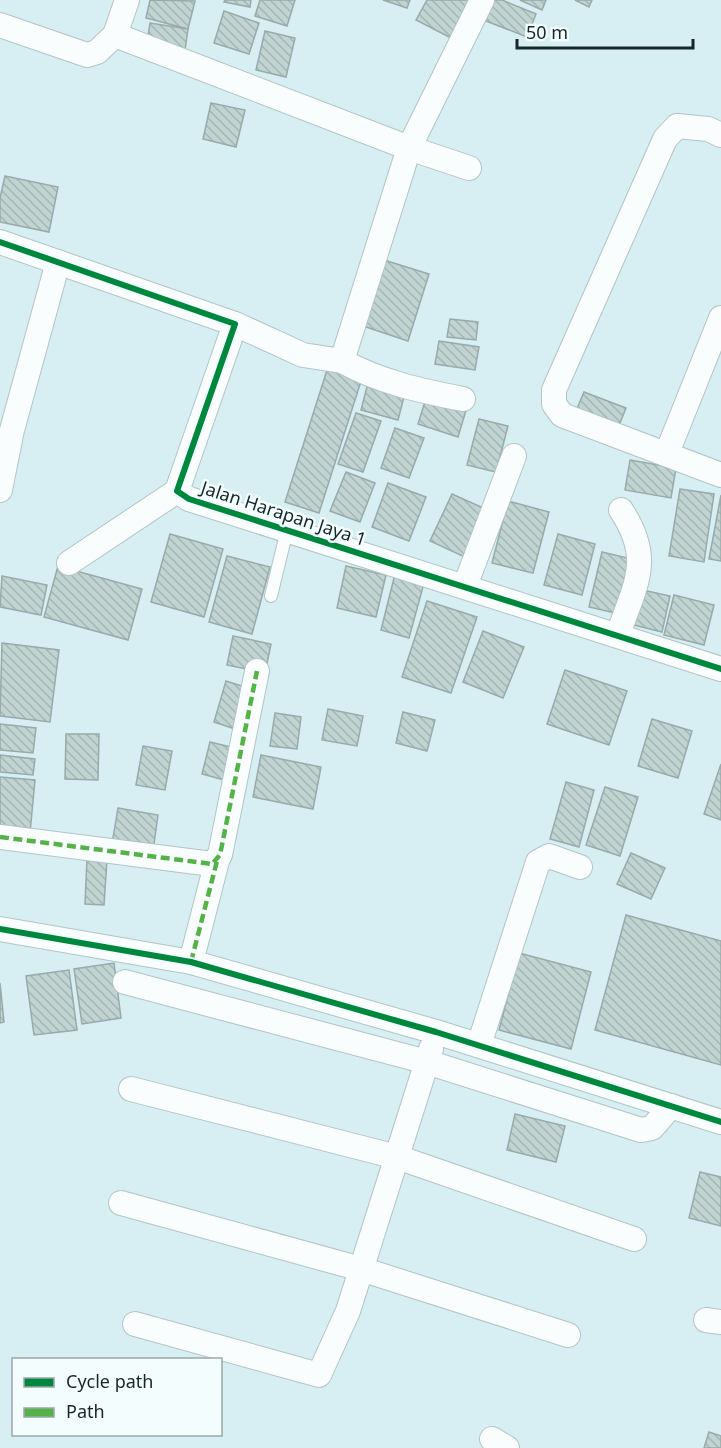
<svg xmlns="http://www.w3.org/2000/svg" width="721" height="1448" viewBox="0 0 721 1448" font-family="'Noto Sans',sans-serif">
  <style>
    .building { fill: url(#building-back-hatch); stroke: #98aaa9; stroke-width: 1.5 }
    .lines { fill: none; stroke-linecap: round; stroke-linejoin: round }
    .lane-casing { stroke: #b2c4c7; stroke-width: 14 }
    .street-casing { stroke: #b2c4c7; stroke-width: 26 }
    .lane { stroke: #f9fdfd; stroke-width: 12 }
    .street { stroke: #f9fdfd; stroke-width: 24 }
    .quiet { stroke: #55b246; stroke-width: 4.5; stroke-dasharray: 9 4.5; stroke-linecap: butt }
    .cycleway-casing { stroke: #f4fdfe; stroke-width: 10 }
    .cycleway { stroke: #00873e; stroke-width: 6 }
    .labels { text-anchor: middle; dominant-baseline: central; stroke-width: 5; stroke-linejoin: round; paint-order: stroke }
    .street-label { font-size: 18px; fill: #172729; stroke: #f4fdfe }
  </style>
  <defs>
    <pattern id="building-back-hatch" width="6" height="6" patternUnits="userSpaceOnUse" patternTransform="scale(1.5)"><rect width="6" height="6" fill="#c1d4d2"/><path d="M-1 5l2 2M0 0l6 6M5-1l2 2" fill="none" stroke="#a5b6b4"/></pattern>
  </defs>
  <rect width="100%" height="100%" fill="#d7eff2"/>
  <!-- building -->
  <g class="building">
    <path d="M150 0 195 1 188 29 146 18Z"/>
    <path d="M225 0H251L250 7 224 2Z"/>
    <path d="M260 0H295L287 26 255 16Z"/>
    <path d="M383 0H410L407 8Z"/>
    <path d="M427 0H471L451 38 416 20Z"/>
    <path d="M489 0H502L536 14 527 37 481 19Z"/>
    <path d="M520 0H546L542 10Z"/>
    <path d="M575 0H592L589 7Z"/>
    <path d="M224 11 259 23 249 54 214 43Z"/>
    <path d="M150 23 188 29 185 50 147 43Z"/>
    <path d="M265 31 295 38 286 77 256 70Z"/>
    <path d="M211 103 245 110 236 147 203 139Z"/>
    <path d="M5 176 58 187 49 232 0 222V198Z"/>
    <path d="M384 260 429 274 408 341 363 326Z"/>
    <path d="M450 319 478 322 476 340 447 337Z"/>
    <path d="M439 341 479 347 475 370 435 364Z"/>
    <path d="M328 367 362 378 319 513 285 502Z"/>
    <path d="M368 383 405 393 398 420 361 410Z"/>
    <path d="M584 392 626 408 618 428 576 411Z"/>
    <path d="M427 395 467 407 458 437 418 424Z"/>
    <path d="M356 413 381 421 363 472 338 464Z"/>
    <path d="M479 419 508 426 496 472 467 465Z"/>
    <path d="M395 428 424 438 409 478 381 468Z"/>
    <path d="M630 460 676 468 671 498 625 490Z"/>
    <path d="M346 472 375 483 360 522 330 511Z"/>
    <path d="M388 483 426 497 409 541 372 527Z"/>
    <path d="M680 489 714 494 704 562 669 556Z"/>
    <path d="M452 494 490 511 469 559 430 541Z"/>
    <path d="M721 495V561L709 559Z"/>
    <path d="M508 501 549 512 533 573 492 563Z"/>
    <path d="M170 534 223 549 204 617 151 602Z"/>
    <path d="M558 534 595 544 582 595 544 585Z"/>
    <path d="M602 552 636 560 624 615 589 607Z"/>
    <path d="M227 556 270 567 252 634 209 622Z"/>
    <path d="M58 566 142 589 128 640 44 617Z"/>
    <path d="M346 566 386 575 376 617 337 608Z"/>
    <path d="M395 574 424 583 409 638 381 630Z"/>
    <path d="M2 576 47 585 41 615 0 607Z"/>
    <path d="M638 589 670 596 662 632 630 624Z"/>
    <path d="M674 595 714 605 704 645 664 635Z"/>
    <path d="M427 601 477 617 451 693 402 677Z"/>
    <path d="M483 631 524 647 503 698 463 682Z"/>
    <path d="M233 636 271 644 265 673 227 665Z"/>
    <path d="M2 643 59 650 50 722 0 716Z"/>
    <path d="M565 670 627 691 609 745 547 724Z"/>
    <path d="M226 681 248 688 235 729 214 722Z"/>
    <path d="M328 709 363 716 357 746 322 740Z"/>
    <path d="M403 712 435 720 427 751 396 743Z"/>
    <path d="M275 713 301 717 297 749 270 746Z"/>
    <path d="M652 719 692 731 678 778 638 766Z"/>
    <path d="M0 724 36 728 33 753 0 750Z"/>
    <path d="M66 734H99L98 780 65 779Z"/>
    <path d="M210 742 235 748 228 781 202 774Z"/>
    <path d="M143 746 172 751 165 790 136 785Z"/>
    <path d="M0 755 35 759 33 775 0 772Z"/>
    <path d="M261 755 321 767 313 809 253 797Z"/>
    <path d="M721 764V820L704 814Z"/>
    <path d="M0 777 35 780 30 833 0 830Z"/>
    <path d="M566 782 594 790 579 847 550 839Z"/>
    <path d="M605 787 638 797 620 856 586 845Z"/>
    <path d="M118 808 158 815 153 851 112 844Z"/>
    <path d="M631 853 665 868 651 899 617 884Z"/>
    <path d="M87 858 107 860 104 905 85 904Z"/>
    <path d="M626 915 721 941V1065L595 1030Z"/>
    <path d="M519 953 591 972 571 1049 499 1030Z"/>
    <path d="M114 963 121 1018 82 1024 74 969Z"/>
    <path d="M69 970 77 1030 34 1035 26 976Z"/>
    <path d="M0 983 4 1022 0 1023Z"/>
    <path d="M515 1114 565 1126 556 1162 507 1150Z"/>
    <path d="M700 1172 721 1177V1226L689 1218Z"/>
    <path d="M709 1432 721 1436V1448H704Z"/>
  </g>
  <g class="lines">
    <!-- lane casing -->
    <g class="lane-casing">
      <path id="lane" d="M271 596 287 530"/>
    </g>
    <!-- street casing -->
    <g class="street-casing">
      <g id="street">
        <path d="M0 25 87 55 97 52 115 35 409 148 469 168"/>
        <path d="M115 35 127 0"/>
        <path d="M721 135 708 129 677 126 665 139 554 390V404L562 415 721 475"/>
        <path d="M0 242 235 324 177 491 189 499 721 669"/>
        <path d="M235 324 303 355 342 361 409 148 482 0"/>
        <path d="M342 361C380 382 421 391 463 399"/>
        <path d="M667 453 721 318"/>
        <path d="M0 490 12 430 58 262"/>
        <path d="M69 563 177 491"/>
        <path d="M465 586 514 456"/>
        <path d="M618 635C635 584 654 560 621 510"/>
        <path d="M0 837 212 864 220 855 257 671"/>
        <path d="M0 929 191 962 436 1032 721 1122"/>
        <path d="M191 962 217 861"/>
        <path d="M125 982 427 1062 641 1130 652 1128 671 1106"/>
        <path d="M479 1045 538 862 549 856 580 867"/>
        <path d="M131 1089 397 1157 634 1239"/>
        <path d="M121 1203 361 1269 568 1335"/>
        <path d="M706 1320 721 1322"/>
        <path d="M135 1324 319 1375 348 1311 431 1049"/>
        <path d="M492 1439 507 1448"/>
      </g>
    </g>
    <!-- lane -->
    <use href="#lane" class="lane"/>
    <!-- street -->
    <use href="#street" class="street"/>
    <!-- quiet -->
    <g class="quiet">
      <path d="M0 837 212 864 220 855 257 671"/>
      <path d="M191 962 217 861"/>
    </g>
    <!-- cycleway casing -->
    <g class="cycleway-casing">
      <g id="cycleway">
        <path d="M0 242 235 324 177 491 189 499 721 669"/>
        <path d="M0 929 191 962 436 1032 721 1122"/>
      </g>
    </g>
    <!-- cycleway -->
    <use href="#cycleway" class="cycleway"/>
  </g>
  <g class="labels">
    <!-- street labels -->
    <g class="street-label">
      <text transform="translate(284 513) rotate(18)">Jalan Harapan Jaya 1</text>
    </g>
  </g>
  <!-- legend -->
  <rect x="12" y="1358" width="210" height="78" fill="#f4fdfe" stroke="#9ca7a9" stroke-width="1.5"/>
  <rect x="24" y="1378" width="30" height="9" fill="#00873e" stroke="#9ca7a9" stroke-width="1.5"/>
  <text x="66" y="1388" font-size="18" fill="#172729">Cycle path</text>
  <rect x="24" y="1408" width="30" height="9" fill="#55b246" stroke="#9ca7a9" stroke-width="1.5"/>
  <text x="66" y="1418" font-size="18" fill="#172729">Path</text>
  <!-- scale -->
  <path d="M517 39v9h176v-9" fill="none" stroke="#172729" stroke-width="3"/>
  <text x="526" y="39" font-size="18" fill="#172729" stroke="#f4fdfe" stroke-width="4.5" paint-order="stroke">50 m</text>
</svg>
